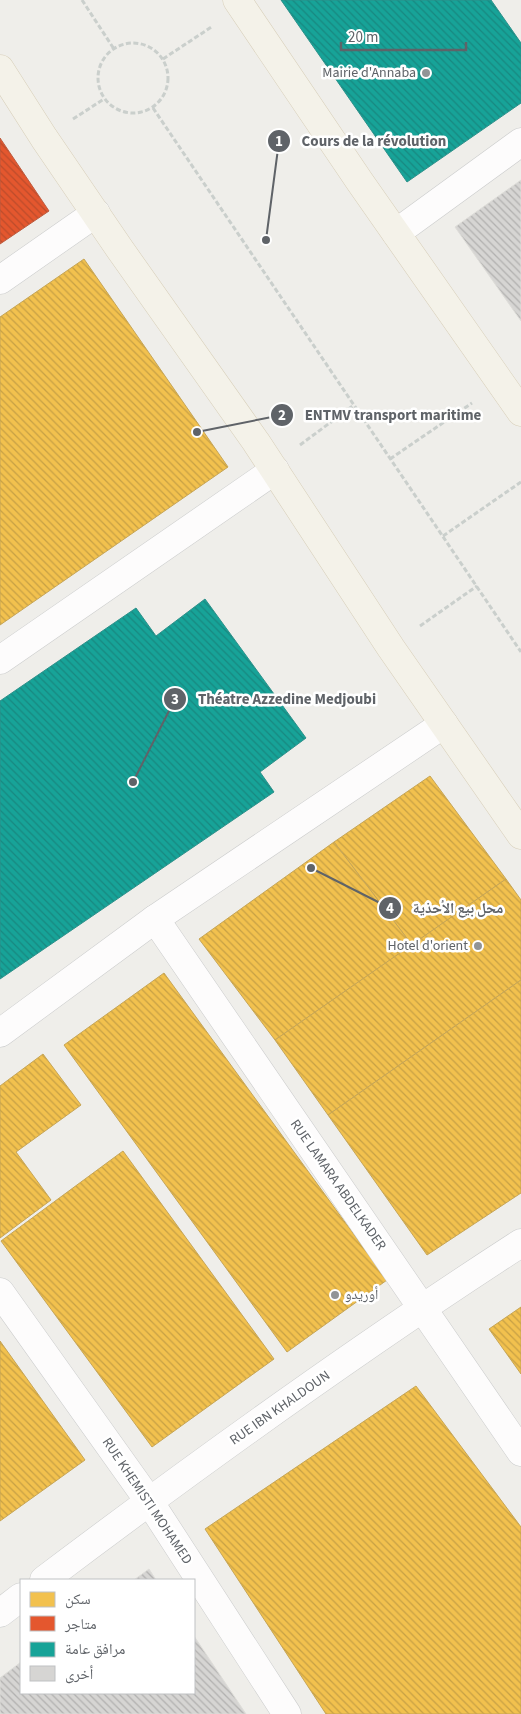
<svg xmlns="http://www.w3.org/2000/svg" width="521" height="1714" viewBox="0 0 521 1714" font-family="'Source Sans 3','Noto Naskh Arabic',sans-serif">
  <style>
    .homes { fill: url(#homes-back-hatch); stroke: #c6a556 }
    .shops { fill: url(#shops-back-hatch); stroke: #bc5b3f }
    .public { fill: url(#public-back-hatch); stroke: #2d908a }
    .building { fill: url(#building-back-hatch); stroke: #deddd9 }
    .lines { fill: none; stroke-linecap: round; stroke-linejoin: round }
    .minor-casing { stroke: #cbcccc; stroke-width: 29 }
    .primary-casing { stroke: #d7ceb8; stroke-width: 29 }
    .path { stroke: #cacfcc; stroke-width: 3; stroke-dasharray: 5 2.5; stroke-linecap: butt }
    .minor { stroke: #fdfcfc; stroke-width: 28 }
    .primary { stroke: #f4f2e9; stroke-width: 28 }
    .poi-dot { fill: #919496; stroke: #fff; stroke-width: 2 }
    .labels { text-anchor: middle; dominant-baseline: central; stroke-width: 5; stroke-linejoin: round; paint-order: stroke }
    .poi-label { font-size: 14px; fill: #5f6368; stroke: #fff; text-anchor: end }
    .street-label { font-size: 14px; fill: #5f6368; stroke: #fff }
    .leader { fill: none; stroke: #5f6368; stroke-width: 2 }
    .callout-dot { fill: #5f6368; stroke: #fff; stroke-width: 2 }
    .mark-label { font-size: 15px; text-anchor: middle; font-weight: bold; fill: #fff }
    .callout-label { font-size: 15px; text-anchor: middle; font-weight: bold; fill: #5f6368; stroke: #fff; stroke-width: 5; stroke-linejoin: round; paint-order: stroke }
  </style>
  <defs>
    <pattern id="homes-back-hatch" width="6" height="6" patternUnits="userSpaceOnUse" patternTransform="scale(1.25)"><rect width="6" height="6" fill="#f2c14e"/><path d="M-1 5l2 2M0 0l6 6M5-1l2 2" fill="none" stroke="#c7a045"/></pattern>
    <pattern id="shops-back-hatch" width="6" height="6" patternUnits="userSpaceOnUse" patternTransform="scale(1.25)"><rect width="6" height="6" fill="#e4572e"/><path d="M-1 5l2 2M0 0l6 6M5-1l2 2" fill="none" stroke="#bc4c2b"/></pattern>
    <pattern id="public-back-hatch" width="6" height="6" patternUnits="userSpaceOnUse" patternTransform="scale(1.25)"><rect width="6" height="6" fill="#17a398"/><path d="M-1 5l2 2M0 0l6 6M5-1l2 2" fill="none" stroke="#188880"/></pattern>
    <pattern id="building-back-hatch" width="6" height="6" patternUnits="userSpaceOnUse" patternTransform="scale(1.25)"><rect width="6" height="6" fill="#d6d5d3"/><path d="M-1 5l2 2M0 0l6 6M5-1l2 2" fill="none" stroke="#b1b0af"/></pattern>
  </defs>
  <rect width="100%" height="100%" fill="#efeeea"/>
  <!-- homes -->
  <g class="homes">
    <path d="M84 259 228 467 0 625V317Z"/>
    <path d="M430 776 506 879 412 945 334 842Z"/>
    <path d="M334 842 412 945 275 1040 199 939Z"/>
    <path d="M506 879 521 900V980L328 1115 275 1040Z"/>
    <path d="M164 973 387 1280 287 1352 64 1045Z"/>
    <path d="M521 980V1193L427 1255 328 1115Z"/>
    <path d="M43 1054 81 1105 16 1152 51 1200 0 1238V1086Z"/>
    <path d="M123 1151 274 1359 152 1447 1 1241Z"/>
    <path d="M521 1307V1374L489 1329Z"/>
    <path d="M0 1341 85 1460 0 1521Z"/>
    <path d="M416 1386 521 1527V1714H326L205 1529Z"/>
  </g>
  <!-- shops -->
  <path class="shops" d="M0 138 49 211 0 244Z"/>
  <!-- public -->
  <g class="public">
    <path d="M281 0H491L521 43V103L407 182Z"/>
    <path d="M205 599 306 738 260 772 274 792 0 979V701L136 608 156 636Z"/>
  </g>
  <!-- building -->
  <g class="building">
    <path d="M521 180V321L455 227Z"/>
    <path d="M149 1569 156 1580H134Z"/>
    <path d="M194 1636 246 1714H0V1678L21 1662V1693H194Z"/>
  </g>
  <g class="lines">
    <!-- minor casing -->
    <g class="minor-casing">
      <g id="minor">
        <path d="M396 233 521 142"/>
        <path d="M0 280 96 213"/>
        <path d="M0 660 275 470"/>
        <path d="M155 919 521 1452"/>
        <path d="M0 1033 155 919 444 724"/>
        <path d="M0 1292 149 1501 287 1714"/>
        <path d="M44 1580C199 1463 357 1349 521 1243"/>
        <path d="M0 1613 21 1597"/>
      </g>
    </g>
    <!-- primary casing -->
    <g class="primary-casing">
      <g id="primary">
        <path d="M237 0 360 182 521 412"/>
        <path d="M0 69 44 138 119 248 256 442 391 648 521 835"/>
      </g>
    </g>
    <!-- path -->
    <g class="path">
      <path d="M82 0 114 49"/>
      <circle cx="133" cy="78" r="35"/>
      <path d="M163 59 213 26"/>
      <path d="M153 108 521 652"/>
      <path d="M73 119 104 99"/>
      <path d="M300 445 354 405"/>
      <path d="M390 459 472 403"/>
      <path d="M443 536 521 482"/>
      <path d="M420 626 477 586"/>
    </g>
    <!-- minor -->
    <use href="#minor" class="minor"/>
    <!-- primary -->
    <use href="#primary" class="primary"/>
  </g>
  <!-- markers -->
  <g class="poi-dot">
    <circle cx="426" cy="73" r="5"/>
    <circle cx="478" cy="946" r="5"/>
    <circle cx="335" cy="1295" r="5"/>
  </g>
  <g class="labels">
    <!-- poi labels -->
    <g class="poi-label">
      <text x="416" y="73">Mairie d'Annaba</text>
      <text x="468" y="946">Hotel d'orient</text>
      <text x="345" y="1295" text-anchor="start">أوريدو</text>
    </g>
    <!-- street labels -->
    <g class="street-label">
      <text transform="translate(338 1185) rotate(55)">RUE LAMARA ABDELKADER</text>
      <text transform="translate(280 1408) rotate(-35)">RUE IBN KHALDOUN</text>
      <text transform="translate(147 1501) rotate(56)">RUE KHEMISTI MOHAMED</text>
    </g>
  </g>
  <!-- callouts -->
  <path class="leader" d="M266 240L279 141M197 432L282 415M133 782L175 699M311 868L390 908"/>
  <g class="callout-dot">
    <circle cx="266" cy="240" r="5"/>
    <circle cx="197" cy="432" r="5"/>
    <circle cx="133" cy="782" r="5"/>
    <circle cx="311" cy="868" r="5"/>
    <circle cx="279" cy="141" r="12"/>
    <circle cx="282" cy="415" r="12"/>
    <circle cx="175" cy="699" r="12"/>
    <circle cx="390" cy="908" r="12"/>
  </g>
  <g class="mark-label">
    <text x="279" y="146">1</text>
    <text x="282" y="420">2</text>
    <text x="175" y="704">3</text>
    <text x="390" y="913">4</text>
  </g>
  <g class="callout-label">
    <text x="374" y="146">Cours de la révolution</text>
    <text x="393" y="420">ENTMV transport maritime</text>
    <text x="287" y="704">Théatre Azzedine Medjoubi</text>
    <text x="458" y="913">محل بيع الأحذية</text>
  </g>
  <!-- legend -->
  <rect x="20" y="1579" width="175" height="115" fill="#ffffff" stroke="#bfc1c3"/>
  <rect x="30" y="1592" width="25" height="15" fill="#f2c14e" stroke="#bfc1c3"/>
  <text x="65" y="1604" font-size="15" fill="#5f6368">سكن</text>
  <rect x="30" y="1616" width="25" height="15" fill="#e4572e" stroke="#bfc1c3"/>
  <text x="65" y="1629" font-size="15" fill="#5f6368">متاجر</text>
  <rect x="30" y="1642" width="25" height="15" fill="#17a398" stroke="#bfc1c3"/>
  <text x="65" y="1654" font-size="15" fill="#5f6368">مرافق عامة</text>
  <rect x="30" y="1666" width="25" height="15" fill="#d6d5d3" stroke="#bfc1c3"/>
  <text x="65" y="1679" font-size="15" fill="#5f6368">أخرى</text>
  <!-- scale -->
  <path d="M341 42v8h125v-8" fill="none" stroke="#5f6368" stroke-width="2.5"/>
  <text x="348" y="42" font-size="15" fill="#5f6368" stroke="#ffffff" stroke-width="4" paint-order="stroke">20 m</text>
</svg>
